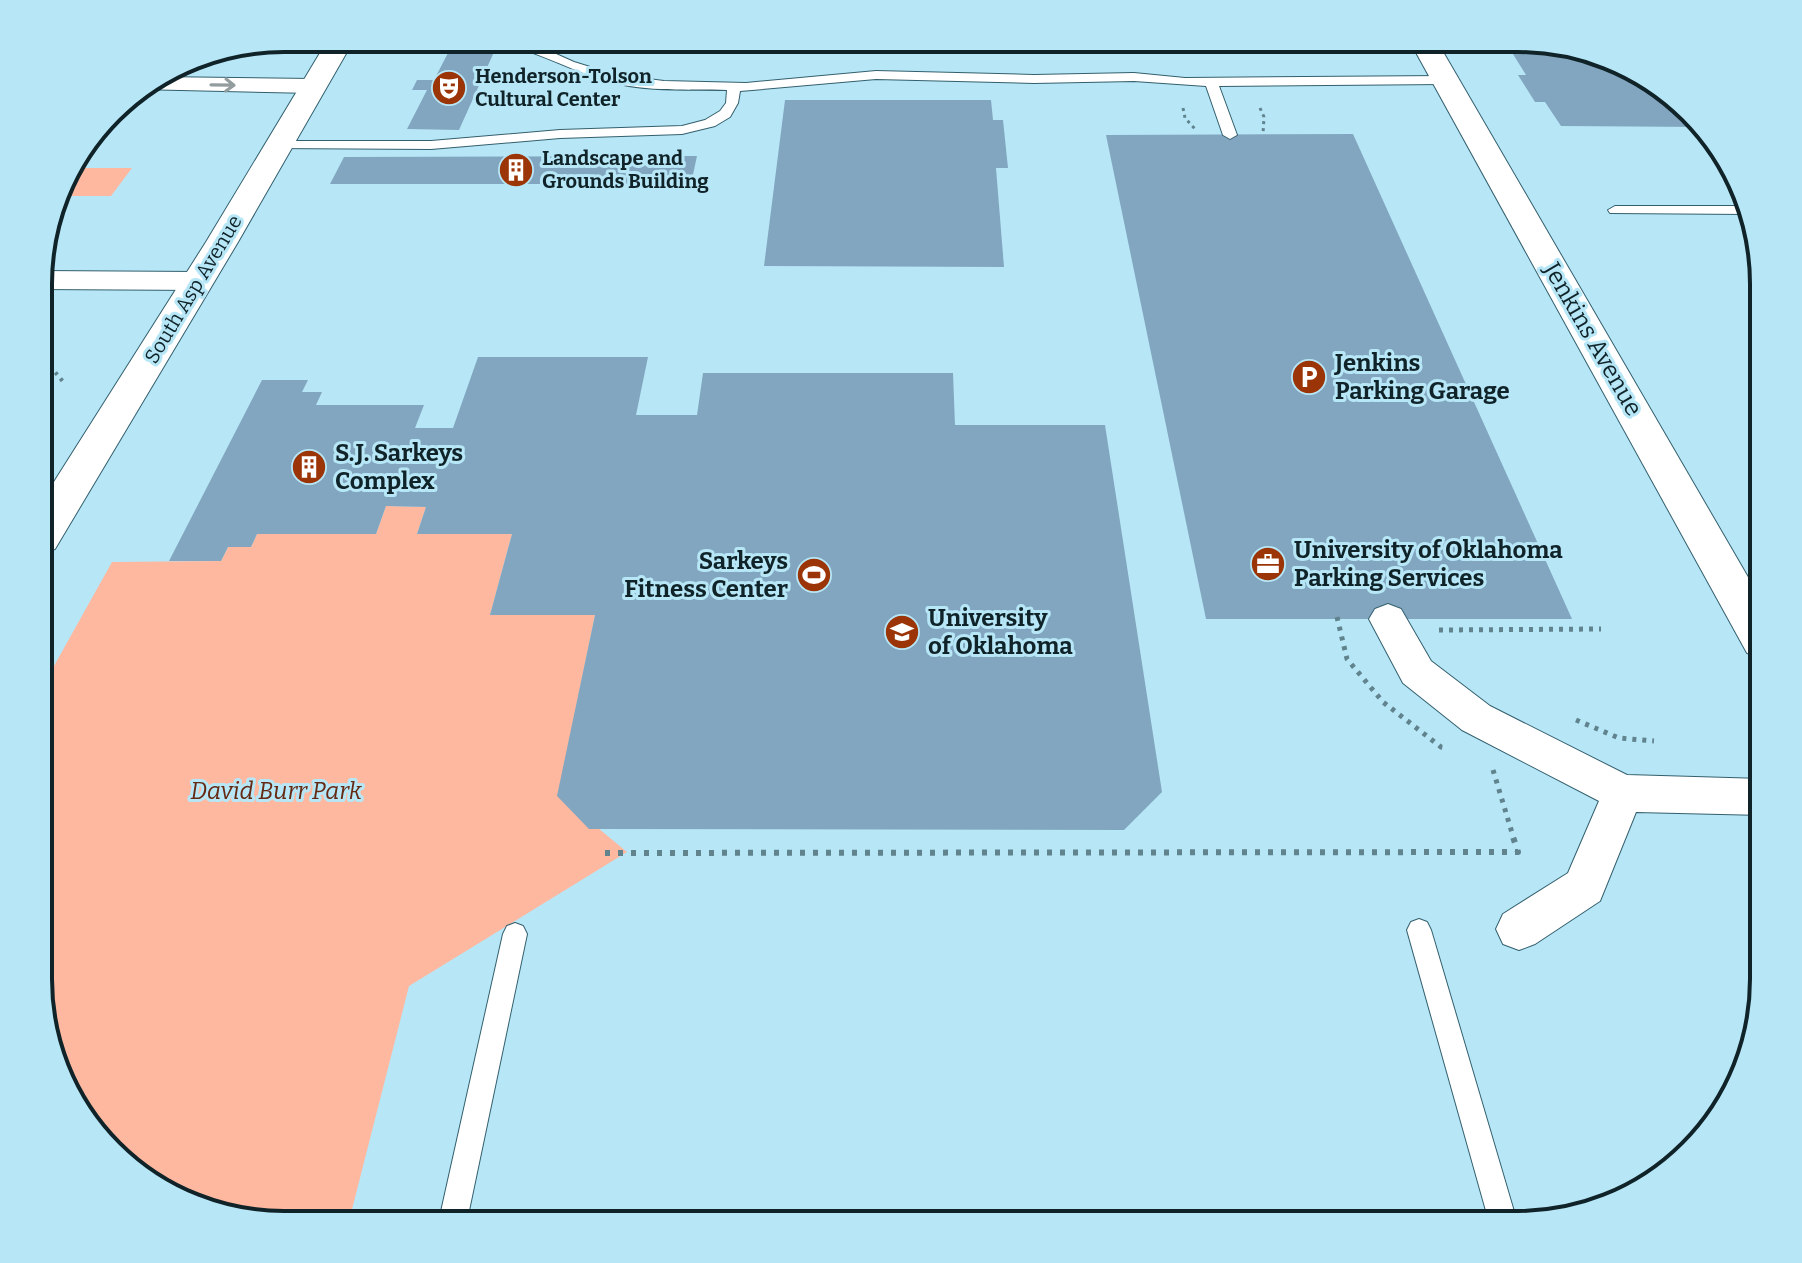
<svg xmlns="http://www.w3.org/2000/svg" width="1802" height="1263" viewBox="0 0 1802 1263" font-family="Bitter,serif">
  <style>
    .green { fill: #feb8a0 }
    .building { fill: #82a6bf }
    .lines { fill: none; stroke-linecap: round; stroke-linejoin: round }
    .service-casing { stroke: #335f6d; stroke-width: 2 }
    .minor-casing { stroke: #335f6d; stroke-width: 2 }
    .tertiary-casing { stroke: #335f6d; stroke-width: 2 }
    .path-far3 { stroke: #61838e; stroke-width: 3; stroke-dasharray: 3 4; stroke-linecap: butt }
    .path-far2 { stroke: #61838e; stroke-width: 4; stroke-dasharray: 3 5; stroke-linecap: butt }
    .path-far1 { stroke: #61838e; stroke-width: 5; stroke-dasharray: 4 6; stroke-linecap: butt }
    .path { stroke: #61838e; stroke-width: 6; stroke-dasharray: 5 8; stroke-linecap: butt }
    .service { fill: #fff; fill-rule: evenodd }
    .minor { fill: #fff; fill-rule: evenodd }
    .tertiary { fill: #fff; fill-rule: evenodd }
    .oneway { stroke: #939c9f }
    .labels { text-anchor: middle; dominant-baseline: central; stroke-width: 6; stroke-linejoin: round; paint-order: stroke }
    .far-poi-label { font-size: 20px; font-weight: bold; fill: #102329; stroke: #b7e7f7; text-anchor: start }
    .far-street-label { font-size: 20px; fill: #102329; stroke: #b7e7f7 }
    .street-label { font-size: 24px; fill: #102329; stroke: #b7e7f7 }
    .poi-label { font-size: 24px; font-weight: bold; fill: #102329; stroke: #b7e7f7; text-anchor: start }
    .park-label { font-size: 24px; font-style: italic; fill: #652913; stroke: #b7e7f7 }
    .rim { fill: none; stroke: #102329; stroke-width: 4 }
  </style>
  <rect width="100%" height="100%" fill="#b7e7f7"/>
  <!-- green -->
  <g class="green">
    <path d="M69 168H132L111 196H57Z"/>
    <path d="M386 506 426 507 417 534H512L490 615H595L558 795 627 852 409 986 348 1225 268 1224 204 1212 135 1174 71 1102 40 1011V691L112 562 221 561 228 547H251L257 534H376Z"/>
  </g>
  <!-- building -->
  <g class="building">
    <path d="M1503 38 1534 39 1598 51 1667 89 1701 127 1561 126 1545 102H1535L1518 75H1526Z"/>
    <path d="M449 51 494 52 459 130 407 129 427 90H412L417 80H434Z"/>
    <path d="M785 100H991L993 120H1003L1008 168H996L1004 267 764 266Z"/>
    <path d="M1353 134 1572 619H1206L1106 135Z"/>
    <path d="M697 156 691 184H330L344 157Z"/>
    <path d="M478 357H648L636 415H697L703 373H953L955 425H1105L1162 792 1124 830 589 829 557 796 595 615H490L512 534H417L426 507 386 506 376 534H257L251 547H228L221 561H169L262 380H308L302 392H322L316 405H424L415 428H453Z"/>
  </g>
  <g class="lines">
    <!-- service casing -->
    <g class="service-casing">
      <g id="service">
        <path d="M336 38H509L527 41 574 62 616 75 664 81 746 83 876 71 1034 75 1134 73 1185 78 1444 76 1450 80 1444 84 1219 86 1237 135 1230 139 1223 135 1206 86 1134 81 1034 83 876 79 740 91 738 103 730 117 715 126 682 134 560 138 431 149 273 148 271 145 278 141H431L560 130 682 126 705 120 720 111 726 103 727 90C689 89 647 92 610 82 572 72 538 50 499 44L342 42Z"/>
        <path d="M1615 206H1745L1747 214 1610 213 1608 210Z"/>
        <path d="M1419 919 1427 922 1431 930 1518 1225H1490L1407 930 1411 922Z"/>
        <path d="M515 923 523 926 527 934 466 1225H438L503 934 507 926Z"/>
      </g>
    </g>
    <!-- minor casing -->
    <g class="minor-casing">
      <g id="minor">
        <path d="M157 77 312 79 321 81 324 86 321 91 312 93 137 89Z"/>
        <path d="M40 271 199 272 209 275 214 281 209 287 199 290 40 289Z"/>
        <path d="M1388 604 1401 609 1431 661 1490 706 1627 775 1763 779V815L1636 812 1600 901 1535 944 1519 950 1503 944 1496 929 1503 914 1568 873 1599 801 1462 730 1403 683 1369 619 1375 609Z"/>
      </g>
    </g>
    <!-- tertiary casing -->
    <g class="tertiary-casing">
      <g id="tertiary">
        <path d="M329 38H355L238 242 55 549 40 553V504L206 242Z"/>
        <path d="M1408 38H1435L1763 603V658L1747 653Z"/>
      </g>
    </g>
    <!-- path-far3 -->
    <g class="path-far3">
      <path d="M1183 108 1185 118 1196 130"/>
      <path d="M1260 108 1264 117 1263 134"/>
    </g>
    <!-- path-far2 -->
    <g class="path-far2">
      <path d="M40 354 65 384"/>
      <path d="M40 374 53 368"/>
    </g>
    <!-- path-far1 -->
    <g class="path-far1">
      <path d="M1337 617 1347 659 1383 702 1441 747 1447 748"/>
      <path d="M1439 630 1601 629"/>
      <path d="M1576 720 1619 738 1654 741"/>
      <path d="M1493 770 1513 836"/>
    </g>
    <!-- path -->
    <path class="path" d="M605 853 1518 852 1512 834"/>
    <!-- service -->
    <use href="#service" class="service"/>
    <!-- minor -->
    <use href="#minor" class="minor"/>
    <!-- tertiary -->
    <use href="#tertiary" class="tertiary"/>
  </g>
  <!-- one-way arrows -->
  <defs><path id="oneway-shaft" d="M-6 0H5M1.5-3L5.5 0L1.5 3" fill="none" stroke-width="1.6" stroke-linecap="round" stroke-linejoin="round" transform="scale(2)"/></defs>
  <use class="oneway" href="#oneway-shaft" transform="translate(223 85) rotate(1)"/>
  <!-- icons -->
  <defs>
    <g id="theatre-disc" transform="scale(1.8)"><circle r="9.5" fill="#9b3508" stroke="#b7e7f7"/><path d="M-5-5.5Q0-4 5-5.5V0Q5 5 0 6Q-5 5-5 0ZM-3.3-2.5H-1v1.5H-3.3ZM1-2.5H3.3v1.5H1ZM-2.8 1Q0 5.5 2.8 1Z" fill="#fff"/></g>
    <g id="building-disc" transform="scale(1.8)"><circle r="9.5" fill="#9b3508" stroke="#b7e7f7"/><path d="M-4-6H4V6H1V3H-1V6H-4ZM-2.5-4.3h1.7v1.8h-1.7ZM.8-4.3h1.7v1.8H.8ZM-2.5-1h1.7V.8h-1.7ZM.8-1h1.7V.8H.8Z" fill="#fff"/></g>
    <g id="parking-disc" transform="scale(1.8)"><circle r="9.5" fill="#9b3508" stroke="#b7e7f7"/><path d="M-3.5-5.5H1a3.5 3.5 0 0 1 0 7H-1V5.5H-3.5ZM-1-3.4V-.6H.8a1.4 1.4 0 0 0 0-2.8Z" fill="#fff"/></g>
    <g id="office-disc" transform="scale(1.8)"><circle r="9.5" fill="#9b3508" stroke="#b7e7f7"/><path d="M-6-3h4V-5.5h4V-3h4V5H-6ZM-1-4.5V-3h2v-1.5ZM-6 0V1H6V0Z" fill="#fff"/></g>
    <g id="stadium-disc" transform="scale(1.8)"><circle r="9.5" fill="#9b3508" stroke="#b7e7f7"/><path d="M0-5a6.5 5 0 1 0 0 10a6.5 5 0 1 0 0-10ZM-3.5-1.8h7v3.6h-7Z" fill="#fff"/></g>
    <g id="university-disc" transform="scale(1.8)"><circle r="9.5" fill="#9b3508" stroke="#b7e7f7"/><path d="M0-5L7-2L0 1L-7-2ZM-4 1L0 2.5L4 1V4Q0 6-4 4Z" fill="#fff"/></g>
  </defs>
  <g fill-rule="evenodd">
    <use href="#theatre-disc" x="449" y="88"/>
    <use href="#building-disc" x="516" y="170"/>
    <use href="#parking-disc" x="1309" y="377"/>
    <use href="#building-disc" x="309" y="467"/>
    <use href="#office-disc" x="1268" y="564"/>
    <use href="#stadium-disc" x="814" y="575"/>
    <use href="#university-disc" x="902" y="632"/>
  </g>
  <g class="labels">
    <!-- far-poi labels -->
    <g class="far-poi-label">
      <text x="475" y="76">Henderson-Tolson<tspan x="475" dy="23">Cultural Center</tspan></text>
      <text x="542" y="158">Landscape and<tspan x="542" dy="23">Grounds Building</tspan></text>
    </g>
    <!-- far-street labels -->
    <g class="far-street-label">
      <text transform="translate(193 289) rotate(-59)">South Asp Avenue</text>
    </g>
    <!-- street labels -->
    <g class="street-label">
      <text transform="translate(1593 339) rotate(60)">Jenkins Avenue</text>
    </g>
    <!-- poi labels -->
    <g class="poi-label">
      <text x="1335" y="363">Jenkins<tspan x="1335" dy="28">Parking Garage</tspan></text>
      <text x="335" y="453">S.J. Sarkeys<tspan x="335" dy="28">Complex</tspan></text>
      <text x="1294" y="550">University of Oklahoma<tspan x="1294" dy="28">Parking Services</tspan></text>
      <text x="788" y="561" text-anchor="end">Sarkeys<tspan x="788" dy="28">Fitness Center</tspan></text>
      <text x="928" y="618">University<tspan x="928" dy="28">of Oklahoma</tspan></text>
    </g>
    <!-- park labels -->
    <g class="park-label">
      <text x="276" y="791">David Burr Park</text>
    </g>
  </g>
  <!-- crop -->
  <path d="M0 0H1802V1263H0ZM284 52H1518A232 232 0 0 1 1750 284V979A232 232 0 0 1 1518 1211H284A232 232 0 0 1 52 979V284A232 232 0 0 1 284 52Z" fill="#b7e7f7" fill-rule="evenodd"/>
  <path class="rim" d="M284 52H1518A232 232 0 0 1 1750 284V979A232 232 0 0 1 1518 1211H284A232 232 0 0 1 52 979V284A232 232 0 0 1 284 52Z"/>
</svg>
